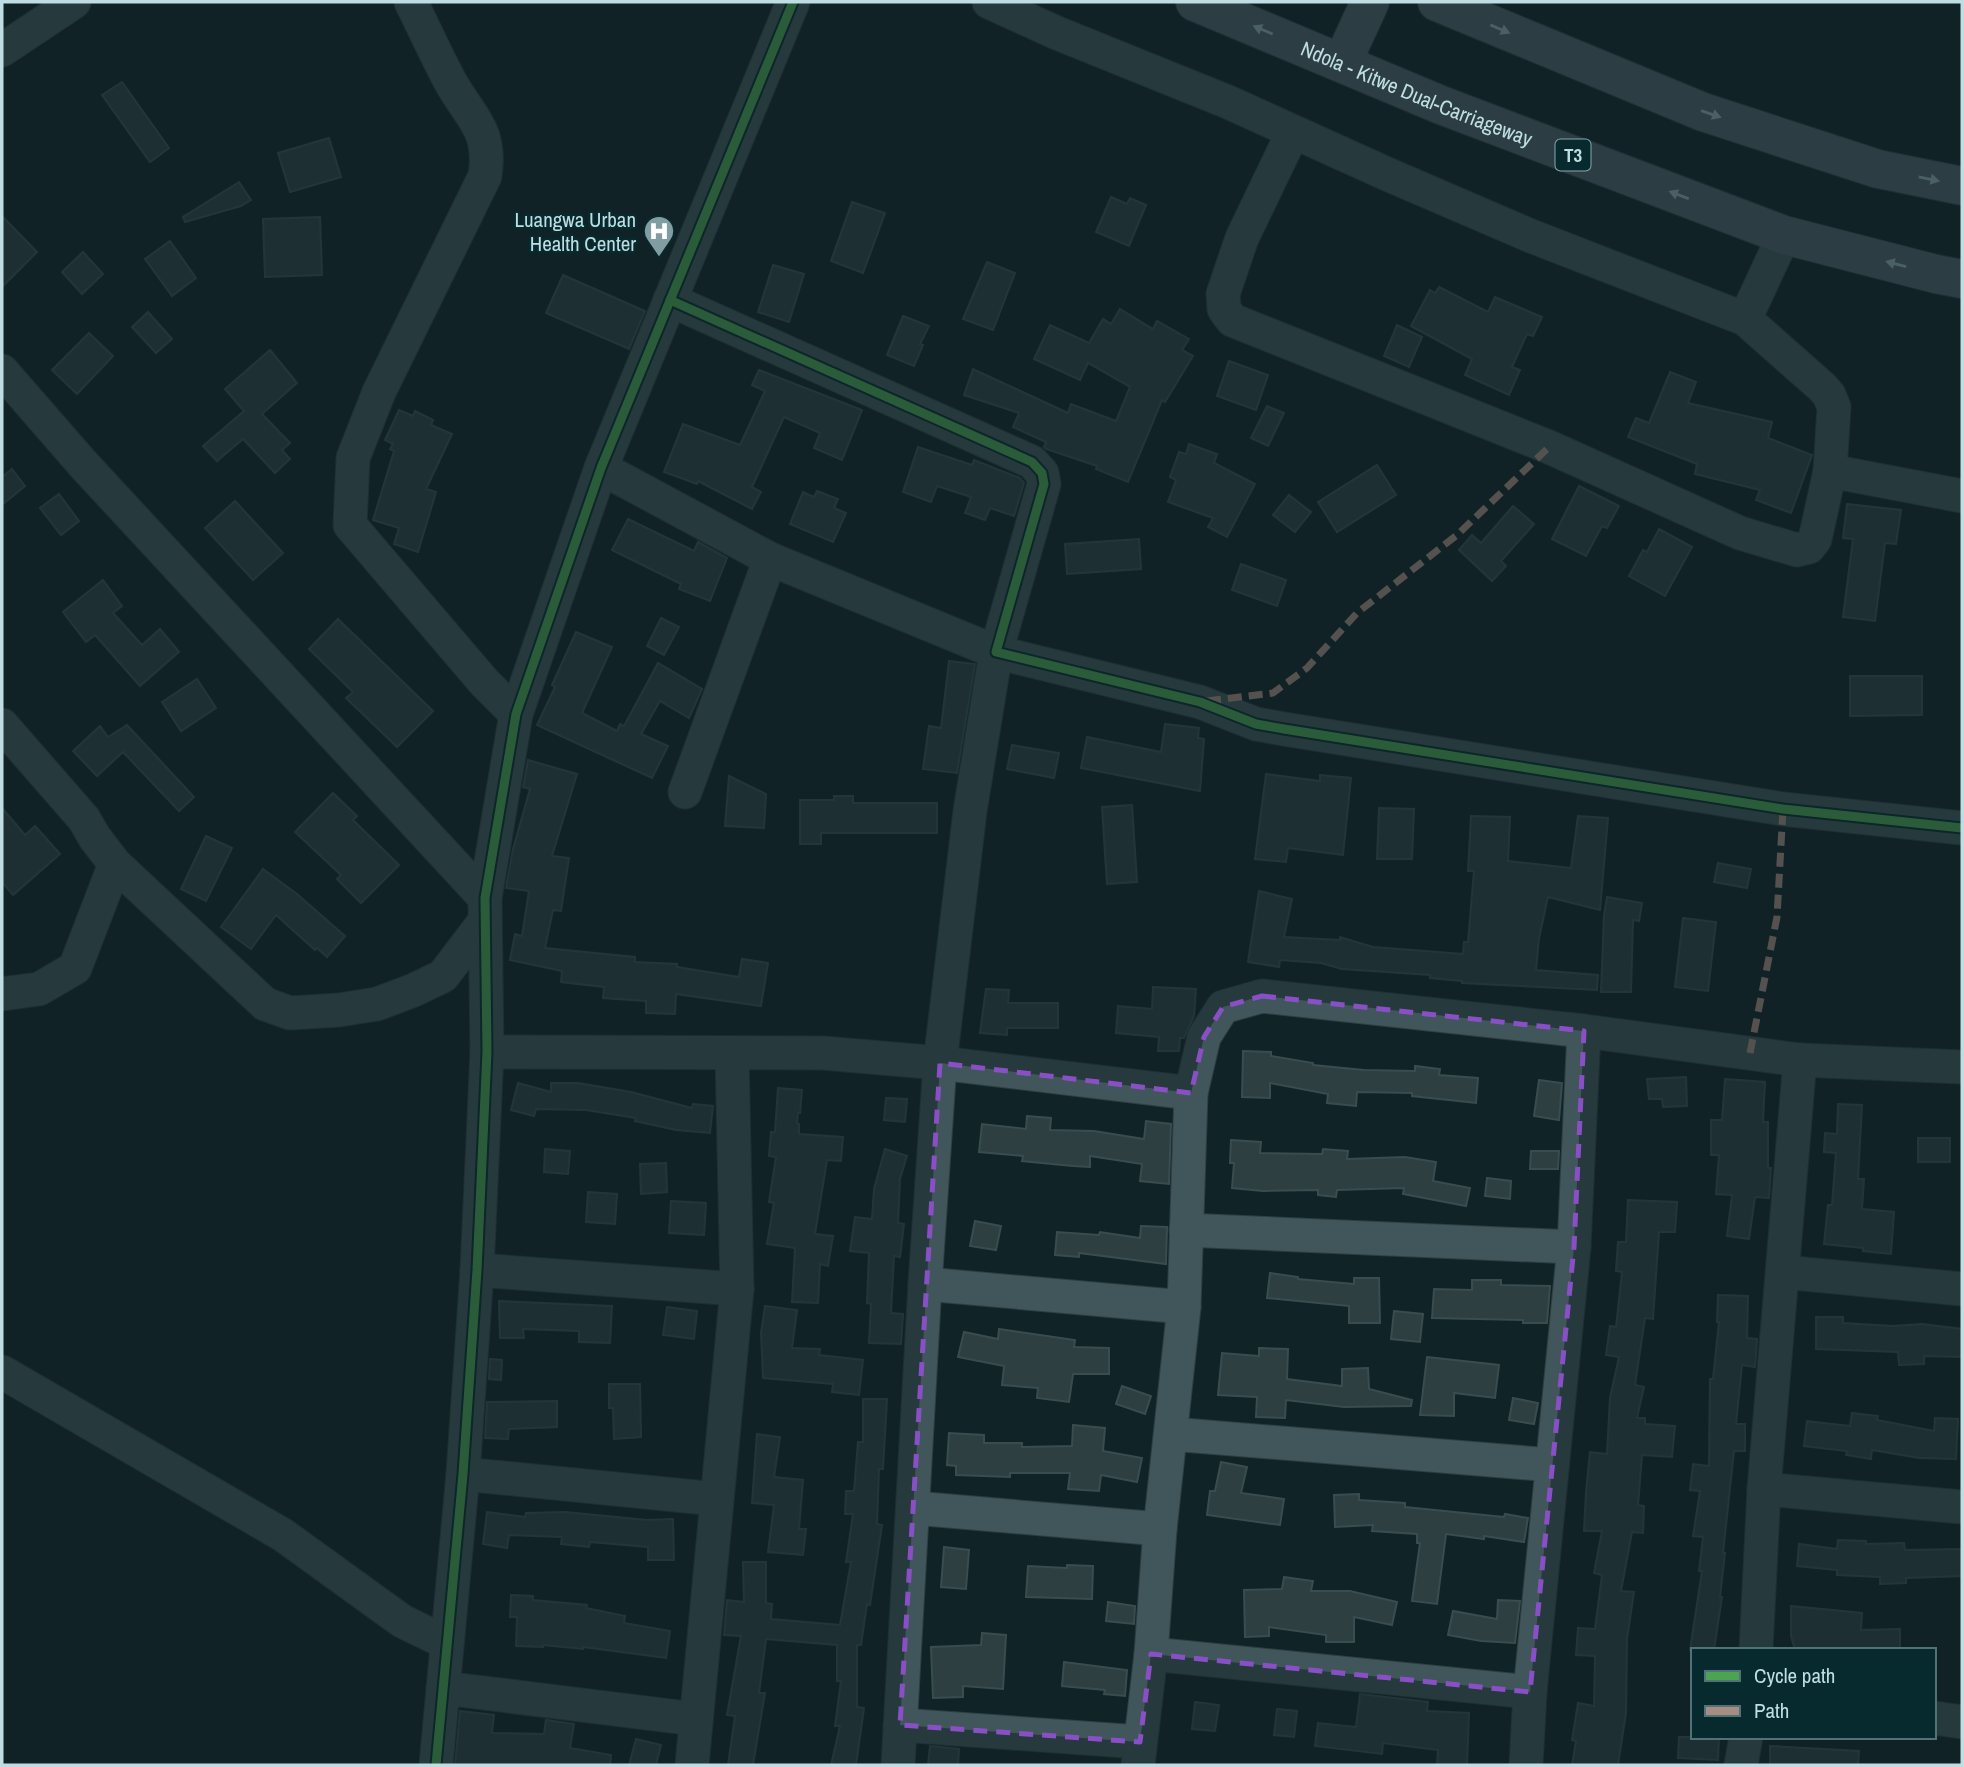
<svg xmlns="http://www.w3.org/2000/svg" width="1964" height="1767" viewBox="0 0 1964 1767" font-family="'Archivo Narrow',sans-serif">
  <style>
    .building { fill: #2d3f41; stroke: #394d50; stroke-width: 2 }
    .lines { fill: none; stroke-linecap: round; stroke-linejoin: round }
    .minor-casing { stroke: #2f3f41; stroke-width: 35 }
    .highway-casing { stroke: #2f3f41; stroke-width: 40 }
    .minor { stroke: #40565a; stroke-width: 33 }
    .highway { stroke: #4e5f67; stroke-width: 38 }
    .quiet { stroke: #a88b81; stroke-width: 7; stroke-dasharray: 14 7; stroke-linecap: butt }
    .cycleway-casing { stroke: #072a2f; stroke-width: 13 }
    .cycleway { stroke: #4ca352; stroke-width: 9 }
    .oneway { fill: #92abb1 }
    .marked { fill: none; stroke: #8950c6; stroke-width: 5; stroke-dasharray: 14 9; stroke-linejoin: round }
    .labels { text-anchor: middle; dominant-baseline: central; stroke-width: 5; stroke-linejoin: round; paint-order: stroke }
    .shield { fill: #072a2f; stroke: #88a8ad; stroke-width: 2 }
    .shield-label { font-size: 19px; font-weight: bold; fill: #bfdee3 }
    .street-label { font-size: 21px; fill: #bfdee3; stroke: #072a2f }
    .poi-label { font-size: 21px; fill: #bfdee3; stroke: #072a2f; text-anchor: end }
  </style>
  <rect width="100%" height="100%" fill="#102326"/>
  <!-- building -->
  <g class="building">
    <path d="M122 82 169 148 150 162 102 95Z"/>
    <path d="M329 138 341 177 290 192 278 153Z"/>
    <path d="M239 182 251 200 241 206 185 222 183 217Z"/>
    <path d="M1111 197 1127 204 1130 198 1146 205 1129 246 1096 232Z"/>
    <path d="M852 202 885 213 863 273 831 261Z"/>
    <path d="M2 216 37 252 2 287Z"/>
    <path d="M320 217 322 275 265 277 263 219Z"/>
    <path d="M170 241 196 278 172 296 145 259Z"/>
    <path d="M83 252 103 274 82 294 62 272Z"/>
    <path d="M987 262 1015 273 993 330 963 319Z"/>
    <path d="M773 265 804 274 789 322 758 312Z"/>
    <path d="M563 275 645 311 629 349 546 313Z"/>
    <path d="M1439 287 1488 312 1495 297 1542 317 1533 336 1527 334 1512 367 1520 370 1509 395 1465 375 1472 359 1411 326 1430 290 1435 293Z"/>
    <path d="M1120 309 1153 329 1157 321 1189 339 1182 350 1193 356 1165 402 1162 400 1128 482 1096 469 1097 466 1046 449 1044 447 1046 442 1013 427 1019 413 964 395 973 369 1068 413 1071 404 1116 421 1130 387 1088 363 1080 380 1034 359 1050 325 1089 343 1103 319 1111 324Z"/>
    <path d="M148 312 172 339 156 353 132 327Z"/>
    <path d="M903 316 929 326 920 344 923 345 914 366 887 355Z"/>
    <path d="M1397 325 1422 337 1409 367 1384 356Z"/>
    <path d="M89 333 113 356 77 394 52 370Z"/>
    <path d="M270 350 297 383 262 414 290 443 282 450 290 459 275 473 243 439 217 461 203 446 244 411 225 389Z"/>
    <path d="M1229 361 1268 375 1256 410 1217 396Z"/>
    <path d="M759 370 862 410 842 460 814 448 820 433 784 417 752 487 761 492 752 509 698 481 697 484 664 472 683 424 740 445 765 391 752 385Z"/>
    <path d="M1670 372 1696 382 1688 403 1772 422 1768 438 1812 455 1791 513 1756 500 1760 490 1695 474 1697 464 1628 437 1636 418 1649 423Z"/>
    <path d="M1267 406 1284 413 1268 446 1251 438Z"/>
    <path d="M399 410 413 416 415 411 433 420 431 425 452 434 426 489 436 492 418 552 394 544 399 528 373 520 394 451 390 449 393 444 385 440Z"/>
    <path d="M1189 444 1217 454 1214 463 1255 484 1227 537 1208 527 1213 518 1168 502 1176 480 1170 477 1179 452 1186 454Z"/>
    <path d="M918 447 972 465 974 460 1020 478 1024 483 1014 516 990 508 985 520 965 513 971 497 937 486 931 502 903 492Z"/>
    <path d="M1377 465 1396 495 1337 532 1318 502Z"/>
    <path d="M12 469 25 486 2 505V477Z"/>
    <path d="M1579 486 1619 506 1607 528 1602 526 1586 556 1552 539Z"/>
    <path d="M817 491 838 499 834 508 846 513 833 542 790 524 803 492 814 497Z"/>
    <path d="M59 494 79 521 61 535 40 508Z"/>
    <path d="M1289 495 1311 512 1295 532 1273 515Z"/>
    <path d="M235 501 283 553 253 580 205 528Z"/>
    <path d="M1847 504 1901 510 1896 544 1885 543 1875 621 1843 617 1853 539 1843 538Z"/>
    <path d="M1513 506 1534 524 1501 561 1506 566 1492 581 1459 550 1472 535 1481 543Z"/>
    <path d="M628 519 694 551 698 542 727 558 710 601 679 589 681 584 612 550Z"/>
    <path d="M1659 529 1692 547 1665 596 1629 576 1643 550 1647 552Z"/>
    <path d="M1139 539 1141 569 1067 574 1065 544Z"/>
    <path d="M1241 564 1286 580 1277 606 1232 590Z"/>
    <path d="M103 580 122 606 113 613 142 645 160 629 179 652 140 686 95 635 86 642 63 612Z"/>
    <path d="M661 618 679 627 664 655 647 646Z"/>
    <path d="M338 619 433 711 397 747 346 698 353 692 309 649Z"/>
    <path d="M576 632 612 647 582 713 617 731 620 724 624 726 658 663 702 689 689 718 660 701 641 734 668 746 652 778 537 725 555 687 552 685Z"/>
    <path d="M949 661 975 664 957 773 923 769 929 726 941 728Z"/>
    <path d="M1850 676H1922V715L1850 716Z"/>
    <path d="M197 679 216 708 181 731 162 702Z"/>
    <path d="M1165 724 1199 728 1198 738 1204 739 1200 791 1081 768 1087 737 1161 752Z"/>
    <path d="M127 725 194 797 179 811 123 752 97 776 73 751 100 726 108 737Z"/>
    <path d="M1012 745 1059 753 1054 778 1007 769Z"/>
    <path d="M528 760 577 774 552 856 569 858 561 911 553 910 545 948 635 957V962L677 964V967L739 977 742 959 768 963 761 1006 676 994 675 1014 646 1013V1001L603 998 604 987 561 982 562 971 510 960 515 934 522 936 529 891 506 888 513 849 530 789 523 787Z"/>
    <path d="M1266 774 1320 781V775L1351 778 1343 855 1288 848 1286 862 1255 859Z"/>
    <path d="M729 776 766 794 764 828 725 826Z"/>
    <path d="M333 793 357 816 353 820 399 865 361 903 337 879 341 875 295 832Z"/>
    <path d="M834 796H853V803H937V833H821V844H800V800H834Z"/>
    <path d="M1132 805 1137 882 1107 884 1102 807Z"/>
    <path d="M2 808 25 835 35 826 60 854 13 895 2 882Z"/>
    <path d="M1379 808 1414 809 1412 859H1377Z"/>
    <path d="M1471 816 1510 817 1508 861 1571 868 1578 816 1608 818 1600 910 1548 897 1539 938 1536 970 1598 975 1597 990 1462 983V981L1430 978V975L1342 969 1321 963 1280 960 1279 967 1248 962 1259 891 1292 899 1284 937 1340 940V937L1373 947 1463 954 1464 942H1468L1474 871H1468Z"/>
    <path d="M206 836 232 848 206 901 181 889Z"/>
    <path d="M1718 863 1751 869 1747 888 1714 882Z"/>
    <path d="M263 869 297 894 345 936 327 957 317 948 315 950 276 915 251 949 221 927Z"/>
    <path d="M1607 897 1642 903 1639 921 1633 920 1631 992H1601L1604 915Z"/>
    <path d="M1683 918 1716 922 1708 991 1675 987Z"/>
    <path d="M1153 987 1196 989 1194 1016 1184 1038H1180L1179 1051H1158L1159 1037 1116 1033 1118 1006 1152 1009Z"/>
    <path d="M986 989 1009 990 1008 1003H1058V1028H1007V1035L980 1033Z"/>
    <path d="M1243 1051 1271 1052V1056L1313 1063V1065L1364 1070 1415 1071V1066L1440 1069 1439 1075 1478 1078 1476 1103 1412 1096V1093L1357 1092 1356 1106 1327 1103 1328 1094 1270 1083V1098L1242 1097Z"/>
    <path d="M1686 1077 1687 1106 1663 1107 1662 1099H1649L1647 1079Z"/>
    <path d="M1725 1079 1765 1082 1763 1122H1768V1168H1771L1769 1198 1755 1197 1749 1239 1727 1236 1732 1195 1716 1194 1719 1155H1711V1120H1722Z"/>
    <path d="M1539 1080 1562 1083 1559 1120 1534 1116Z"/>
    <path d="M518 1083 551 1092V1083H578L631 1092 692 1108 693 1104 713 1106 710 1133 676 1130 635 1121 636 1118 586 1110 536 1109 534 1116 511 1110Z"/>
    <path d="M778 1088 802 1090 800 1113H798L797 1123 799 1124V1134L843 1137 841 1161 827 1160 815 1234 833 1236 828 1266 820 1264 818 1303 792 1302 795 1248 767 1244 774 1203 769 1202 776 1157 769 1156 771 1132H775Z"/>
    <path d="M886 1098 907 1099 905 1122 884 1120Z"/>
    <path d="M1838 1104 1862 1105 1858 1179H1864L1862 1209 1894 1212 1891 1254 1863 1251V1248L1824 1244 1828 1205H1832L1836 1153 1824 1152 1825 1133 1837 1134Z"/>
    <path d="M1027 1116 1051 1118 1050 1130 1094 1131 1144 1139 1146 1121 1171 1124 1169 1184 1140 1181 1142 1164 1090 1156V1167L1073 1166 1022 1161 1023 1156 979 1152 982 1124 1026 1129Z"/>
    <rect x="1918" y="1138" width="32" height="24"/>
    <path d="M1231 1140 1261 1142 1260 1153 1322 1154 1323 1149 1348 1151 1347 1159 1405 1157 1436 1162 1433 1181 1470 1188 1466 1206 1403 1194 1404 1188 1337 1190 1336 1197 1318 1195V1190L1263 1191 1232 1188 1234 1163H1230Z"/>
    <path d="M545 1149 570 1151 568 1174 544 1172Z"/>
    <path d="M885 1149 907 1156 900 1179 898 1223 904 1224 900 1257 894 1256 891 1313 903 1314 901 1344 869 1343 871 1304 867 1303 869 1253 850 1251 855 1217 872 1219 874 1189Z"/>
    <path d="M1531 1151H1559L1558 1169H1530Z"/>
    <path d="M666 1163 667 1192 641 1194 640 1164Z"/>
    <path d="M1487 1178 1511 1181 1510 1199 1485 1196Z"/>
    <path d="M588 1192 617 1194 615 1224 586 1222Z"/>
    <path d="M1628 1200 1677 1202 1675 1232H1659L1653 1319 1645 1318 1635 1385 1644 1387 1637 1418H1645V1424L1675 1426 1672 1457 1642 1455 1638 1505 1644 1506 1643 1533 1632 1532 1621 1591 1634 1592 1627 1639 1626 1713 1618 1765H1572L1576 1741 1572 1740 1578 1703 1594 1706 1595 1656 1576 1655 1578 1628 1595 1629 1602 1575 1594 1573 1602 1531H1584L1586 1492 1590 1452 1607 1454 1610 1398 1619 1357 1606 1355 1610 1326 1616 1327 1622 1272 1616 1271 1618 1242H1626Z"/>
    <path d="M671 1201 706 1203 704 1235 669 1233Z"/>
    <path d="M975 1221 1001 1226 996 1250 970 1246Z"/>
    <path d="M1141 1226 1167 1227 1166 1264 1079 1253V1257L1055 1255 1057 1232 1099 1235 1100 1232 1140 1238Z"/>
    <path d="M1270 1273 1298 1277V1279L1354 1284V1278H1379L1380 1323H1349V1306L1267 1298Z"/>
    <path d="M1472 1280H1501V1285L1550 1286 1547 1323H1523V1320L1432 1318 1434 1289 1472 1290Z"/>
    <path d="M1718 1295 1748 1296 1747 1338 1757 1339 1755 1367 1742 1365 1736 1424H1745V1451H1734L1723 1553H1725L1720 1597H1722L1714 1650H1690L1702 1571H1699L1703 1537 1693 1536 1700 1491 1690 1490 1693 1464 1709 1466 1710 1379H1713L1719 1322H1717Z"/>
    <path d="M499 1301 612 1306 610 1343 579 1342V1331L523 1329 524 1338H500Z"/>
    <path d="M765 1306 797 1310 792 1348 820 1349 819 1355 863 1360 859 1395 832 1392 833 1384 763 1378 761 1333Z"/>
    <path d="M667 1307 697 1311 694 1339 663 1335Z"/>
    <path d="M1394 1311 1423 1314 1420 1342 1391 1339Z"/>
    <path d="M1816 1317H1843V1323L1893 1326 1922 1324 1962 1329V1357L1924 1356V1364L1899 1365 1898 1352 1816 1349Z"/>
    <path d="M999 1329 1075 1340 1074 1347 1109 1348V1374H1073L1069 1402 1037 1398 1038 1388 1002 1385 1004 1366 958 1357 964 1332 998 1339Z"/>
    <path d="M1259 1348 1288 1349 1287 1379 1342 1386V1369L1368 1368 1369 1389 1412 1400 1411 1406 1344 1407 1286 1400 1285 1418 1256 1417 1257 1397 1218 1395 1222 1353 1259 1356Z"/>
    <path d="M1427 1357 1499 1365 1495 1398 1454 1393V1416L1420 1415Z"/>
    <path d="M490 1359 502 1360 501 1380 489 1379Z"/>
    <path d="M609 1384H640L641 1437 614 1439 613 1408H609Z"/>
    <path d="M1122 1386 1151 1396 1145 1414 1116 1404Z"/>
    <path d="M1513 1398 1538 1403 1534 1424 1509 1420Z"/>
    <path d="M863 1399H887L883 1469H879L877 1524 882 1525 870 1605 867 1604 861 1645H857V1707L864 1708 856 1765H831L840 1726H835L841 1681H837V1645L766 1639 759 1693H765L753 1765H728L735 1716 727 1715 741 1636 724 1635 727 1600 744 1602 743 1562H766V1603L772 1604 771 1619 840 1625 851 1562H846L853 1514H845L846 1491H854L858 1442H863Z"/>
    <path d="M557 1401V1427L509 1429 508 1439 485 1438 487 1402Z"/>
    <path d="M1852 1413 1878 1416 1877 1420 1934 1431 1935 1418 1958 1419 1956 1459 1919 1458 1872 1450 1871 1459 1846 1455 1847 1451 1804 1446 1807 1421 1850 1426Z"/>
    <path d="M1073 1425 1105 1428 1103 1451 1142 1458 1137 1482 1101 1475 1099 1491 1068 1489 1070 1473H1010V1477L956 1475V1466L947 1465 949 1433 984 1435V1443H1022V1447L1072 1446Z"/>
    <path d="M757 1434 780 1437 774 1477 803 1480 799 1529H806L803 1555 768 1552 774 1505 752 1503Z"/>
    <path d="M1221 1462 1247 1467 1241 1493 1284 1499 1280 1525 1207 1515 1210 1491H1215Z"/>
    <path d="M1359 1494V1500L1405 1503V1507L1504 1517 1505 1514 1528 1518 1524 1542 1484 1536V1539L1446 1534 1437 1604 1412 1601 1420 1543H1417V1534L1372 1531 1373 1525 1335 1527 1334 1495Z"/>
    <path d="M487 1512 525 1517 526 1513 565 1512 647 1520 673 1519 674 1560H648V1547L590 1542 589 1547 561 1544 562 1537 509 1535 507 1548 483 1544Z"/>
    <path d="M1838 1540 1866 1541V1544L1904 1543 1905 1550 1962 1549V1576L1906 1578V1583L1880 1584V1577L1837 1575V1570L1797 1566 1799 1544 1837 1549Z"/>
    <path d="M944 1547 969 1550 966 1589 941 1587Z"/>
    <path d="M1067 1565 1093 1566 1092 1599 1026 1597 1028 1566 1067 1568Z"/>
    <path d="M1284 1577 1313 1581 1311 1591H1350L1397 1602 1392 1625 1354 1617V1642H1326V1635L1269 1627V1636L1245 1637 1244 1590 1282 1589Z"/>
    <path d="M511 1595 533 1596V1600L587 1605 586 1608 625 1616 624 1623 670 1631 666 1658 583 1647V1649L543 1645V1647L516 1646 517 1617H510Z"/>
    <path d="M1498 1600 1520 1601 1515 1643 1481 1641 1448 1635 1453 1611 1497 1619Z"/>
    <path d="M1108 1602 1135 1606 1134 1624 1106 1621Z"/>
    <path d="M1791 1606 1862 1613 1861 1630 1900 1629V1650H1795L1791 1636Z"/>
    <path d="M982 1633 1006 1635 1003 1689 963 1686V1697L933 1698 931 1647 981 1645Z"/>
    <path d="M1064 1662 1127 1670 1125 1696 1104 1694 1105 1690 1062 1686Z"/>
    <path d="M1360 1694 1428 1702 1427 1711 1469 1713 1467 1765H1437L1438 1750 1383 1743 1382 1754 1315 1746 1318 1723 1356 1727Z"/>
    <path d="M1195 1702 1219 1705 1215 1731 1192 1729Z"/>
    <path d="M1277 1709 1297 1711 1294 1737 1274 1735Z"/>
    <path d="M460 1711 494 1715 492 1733 544 1734 546 1720 574 1724 570 1748 611 1755 610 1765H455Z"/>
    <path d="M1679 1737H1719L1718 1760 1678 1758Z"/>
    <path d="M636 1739 661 1745 656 1765H629Z"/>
    <path d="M930 1746 959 1749 958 1765H928Z"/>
    <path d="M1770 1746 1859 1751 1858 1765H1770Z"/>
  </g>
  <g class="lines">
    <!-- minor casing -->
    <g class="minor-casing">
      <g id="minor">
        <path d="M411 2C424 28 436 55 450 81 470 118 492 128 485 176L379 392 353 458 350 525 484 682 516 714"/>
        <path d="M989 2 1057 33 1228 102 1387 174 1531 236 1745 319 1784 235"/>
        <path d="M2 50 74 2"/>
        <path d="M1293 132 1242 238 1223 294 1224 309 1232 320 1549 447 1740 533 1797 550 1809 547 1815 539 1830 471 1834 407 1829 395 1822 387 1745 319"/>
        <path d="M670 300 1032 462 1042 473 1044 484 996 652 1200 702 1256 724 1284 729 1783 809 1962 828"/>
        <path d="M2 371 83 464 485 898"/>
        <path d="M601 468 770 559 996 652 970 811 940 1063 925 1284 898 1765"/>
        <path d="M1830 471 1962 496"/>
        <path d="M2 725 84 819 95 838 115 864 265 1004 290 1013 339 1010 377 1004 414 990 443 976 484 922"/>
        <path d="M685 792 770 559"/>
        <path d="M2 994 39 989 75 968 115 864"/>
        <path d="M487 1052 823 1053 940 1063 1191 1093"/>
        <path d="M1186 1230 1574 1247"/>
        <path d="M477 1270 737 1289"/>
        <path d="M1783 1272 1962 1289"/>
        <path d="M925 1284 1184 1307"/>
        <path d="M2 1372 283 1535 402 1621 447 1643"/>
        <path d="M1171 1434 1552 1465"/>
        <path d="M463 1474 716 1499"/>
        <path d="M1764 1489 1962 1507"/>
        <path d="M914 1508 1160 1529"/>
        <path d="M1756 1650 1764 1489 1800 1060"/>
        <path d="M1151 1654 1530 1692"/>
        <path d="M443 1688 695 1719"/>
        <path d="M1934 1718 1962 1722"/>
        <path d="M900 1725 1140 1742"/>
        <path d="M436 1765 463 1474 477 1270 487 1052 485 898 516 714 601 468 793 2"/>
        <path d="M692 1765 737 1289 732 1055"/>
        <path d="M1138 1765 1151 1654 1160 1529 1184 1307 1191 1093 1204 1037 1223 1007 1262 996 1584 1031 1800 1060 1962 1067"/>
        <path d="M1526 1765 1530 1692 1574 1247 1584 1031"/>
        <path d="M1741 1765 1746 1737"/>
      </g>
    </g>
    <!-- highway casing -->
    <g class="highway-casing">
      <g id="highway">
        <path id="s1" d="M1195 2 1441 105 1784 235 1936 274 1962 279"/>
        <path d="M1437 2 1703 112 1878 169 1962 186"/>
        <path d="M1342 63 1370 2"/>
      </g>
    </g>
    <!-- minor -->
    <use href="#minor" class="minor"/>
    <!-- highway -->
    <use href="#highway" class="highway"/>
    <!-- quiet -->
    <g class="quiet">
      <path d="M1207 701 1273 693 1307 668 1357 613 1457 535 1549 447"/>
      <path d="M1750 1053 1777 917 1783 809"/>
    </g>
    <!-- cycleway casing -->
    <g class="cycleway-casing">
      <g id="cycleway">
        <path d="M670 300 1032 462 1042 473 1044 484 996 652 1200 702 1256 724 1284 729 1783 809 1962 828"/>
        <path d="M436 1765 463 1474 477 1270 487 1052 485 898 516 714 601 468 793 2"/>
      </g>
    </g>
    <!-- cycleway -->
    <use href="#cycleway" class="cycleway"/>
  </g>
  <!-- one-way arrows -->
  <defs><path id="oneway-solid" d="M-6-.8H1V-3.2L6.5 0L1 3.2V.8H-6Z" transform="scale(1.75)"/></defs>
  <g class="oneway">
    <use href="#oneway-solid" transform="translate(1500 29) rotate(23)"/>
    <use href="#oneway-solid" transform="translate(1263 30) rotate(-157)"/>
    <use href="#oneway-solid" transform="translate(1711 114) rotate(19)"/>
    <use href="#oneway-solid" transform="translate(1929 179) rotate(11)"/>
    <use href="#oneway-solid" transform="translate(1679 195) rotate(-159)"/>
    <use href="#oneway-solid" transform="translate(1896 264) rotate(-165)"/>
  </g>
  <!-- marked area -->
  <path d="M0 0H1964V1767H0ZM1262 996 1584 1031 1574 1247 1530 1692 1151 1654 1140 1742 900 1725 940 1063 1191 1093 1204 1037 1223 1007Z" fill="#102326" fill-opacity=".55" fill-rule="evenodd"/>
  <path class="marked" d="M1262 996 1584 1031 1574 1247 1530 1692 1151 1654 1140 1742 900 1725 940 1063 1191 1093 1204 1037 1223 1007Z"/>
  <!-- icons -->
  <defs>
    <g id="hospital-pin" transform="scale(1.575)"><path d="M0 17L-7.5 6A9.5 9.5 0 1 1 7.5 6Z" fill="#829da1" stroke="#072a2f"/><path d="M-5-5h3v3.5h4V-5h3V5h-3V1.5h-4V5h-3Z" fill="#fff"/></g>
  </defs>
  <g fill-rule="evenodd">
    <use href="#hospital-pin" x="659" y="231"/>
  </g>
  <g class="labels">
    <!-- shield labels -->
    <rect class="shield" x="1555.5" y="139.5" width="35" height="31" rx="5"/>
    <g class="shield-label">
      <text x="1573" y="155">T3</text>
    </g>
    <!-- street labels -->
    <g class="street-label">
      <text stroke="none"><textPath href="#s1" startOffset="240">Ndola - Kitwe Dual-Carriageway</textPath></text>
    </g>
    <!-- poi labels -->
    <g class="poi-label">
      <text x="636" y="219">Luangwa Urban<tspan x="636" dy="24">Health Center</tspan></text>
    </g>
  </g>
  <!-- border -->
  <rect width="1964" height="1767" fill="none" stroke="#bfdee3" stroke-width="7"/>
  <!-- legend -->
  <rect x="1691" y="1648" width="245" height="91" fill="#072a2f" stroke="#517277" stroke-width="2"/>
  <rect x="1705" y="1671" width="35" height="10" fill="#4ca352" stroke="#517277" stroke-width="2"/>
  <text x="1754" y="1683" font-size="21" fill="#bfdee3">Cycle path</text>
  <rect x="1705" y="1706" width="35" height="10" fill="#a88b81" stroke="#517277" stroke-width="2"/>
  <text x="1754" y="1718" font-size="21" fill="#bfdee3">Path</text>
</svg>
